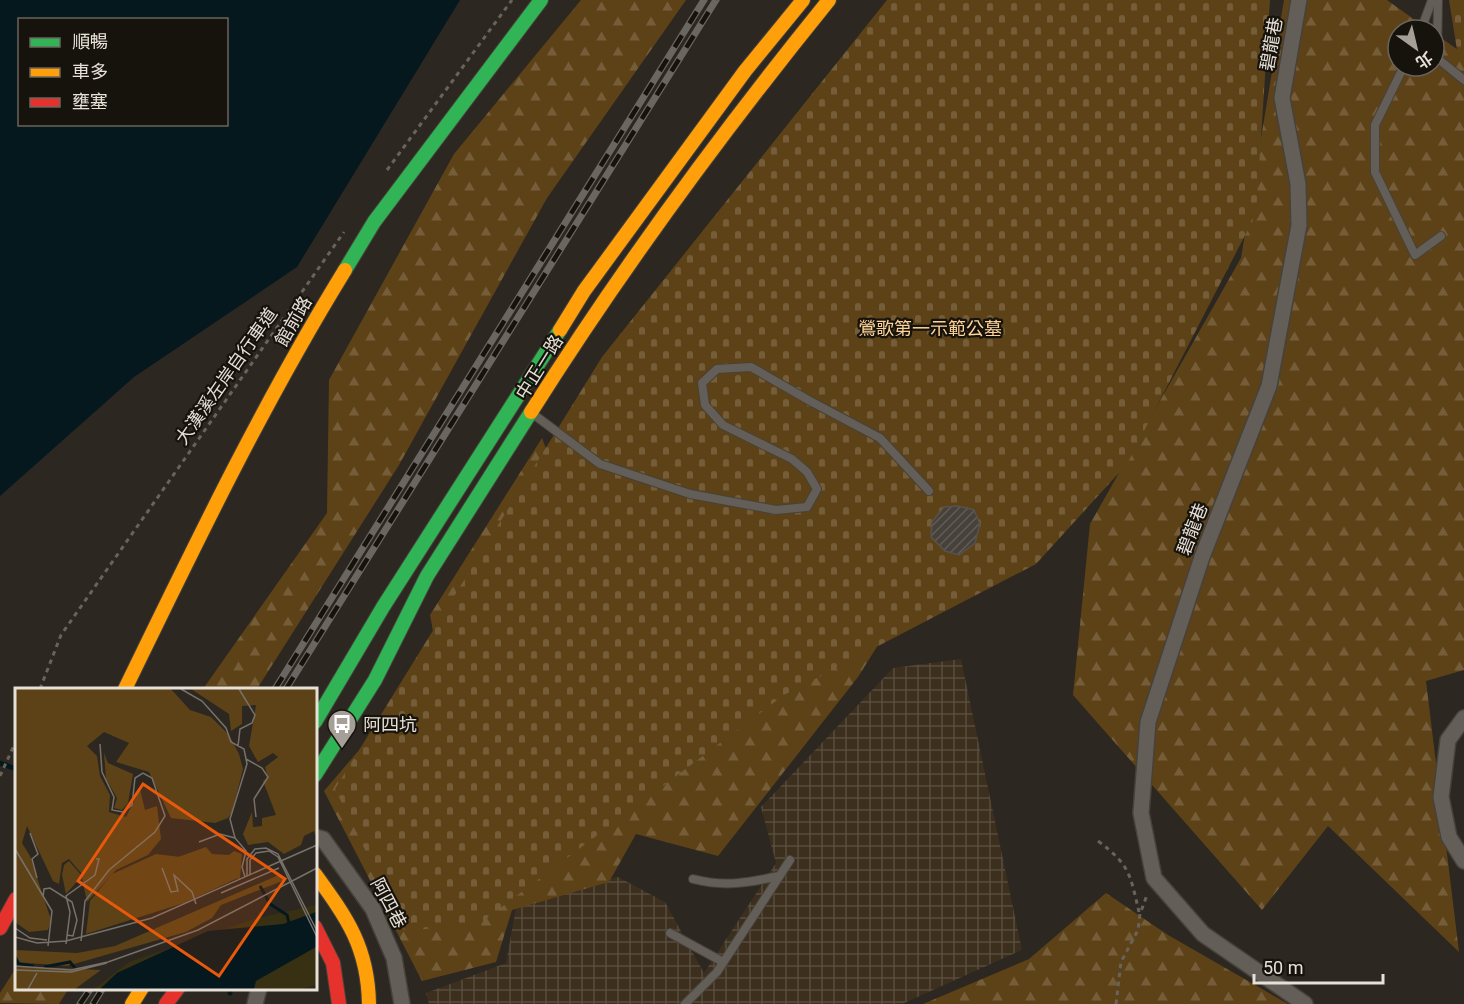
<svg xmlns="http://www.w3.org/2000/svg" width="1464" height="1004" viewBox="0 0 1464 1004" font-family="Roboto,'Noto Sans TC',sans-serif">
  <style>
    .industrial { fill: url(#industrial-grid) }
    .forest { fill: url(#forest-firs) }
    .cemetery { fill: url(#cemetery-stones) }
    .water { fill: #05181e; fill-rule: evenodd }
    .lines { fill: none; stroke-linecap: round; stroke-linejoin: round }
    .stream { stroke: #05181e; stroke-width: 5 }
    .building { fill: url(#building-hatch); stroke: #57524b; stroke-width: 1.5 }
    .lane-casing { stroke: #46423b; stroke-width: 10 }
    .street-casing { stroke: #46423b; stroke-width: 18 }
    .fast-casing { stroke: #46423b; stroke-width: 16 }
    .slow-casing { stroke: #46423b; stroke-width: 16 }
    .jam-casing { stroke: #46423b; stroke-width: 16 }
    .path { stroke: #68635d; stroke-width: 3; stroke-dasharray: 4.5 4.5; stroke-linecap: butt }
    .lane { stroke: #635e58; stroke-width: 8 }
    .street { stroke: #635e58; stroke-width: 15 }
    .fast { stroke: #30b455; stroke-width: 14 }
    .slow { stroke: #ff9f0a; stroke-width: 14 }
    .jam { stroke: #e5322d; stroke-width: 14 }
    .rail-casing { stroke: #6a6661; stroke-width: 7 }
    .rail { stroke: #16120c; stroke-width: 4.5; stroke-dasharray: 14; stroke-linecap: butt }
    .labels { text-anchor: middle; dominant-baseline: central; stroke-width: 4.5; stroke-linejoin: round; paint-order: stroke }
    .street-label { font-size: 18px; fill: #e7e0d7; stroke: #16120c }
    .park-label { font-size: 18px; fill: #fed398; stroke: #16120c }
    .poi-label { font-size: 18px; fill: #e7e0d7; stroke: #16120c; text-anchor: start }
    .inset-river { fill: none; stroke: #05181e; stroke-width: 3 }
    .inset-road { fill: none; stroke: #777169; stroke-width: 1.5 }
    .view { fill: #e8590c; fill-opacity: 0.15; stroke: #e8590c; stroke-width: 3 }
    .inset-edge { fill: none; stroke: #e7e0d7; stroke-width: 3 }
  </style>
  <defs>
    <pattern id="industrial-grid" width="8" height="8" patternUnits="userSpaceOnUse" patternTransform="scale(1.5)"><rect width="8" height="8" fill="#3c2f1d"/><path d="M0 4h8M4 0v8" fill="none" stroke="#584d3d"/></pattern>
    <pattern id="forest-firs" width="22" height="20" patternUnits="userSpaceOnUse" patternTransform="scale(1.5)"><rect width="22" height="20" fill="#5d4217"/><path d="M5 1l3.5 6h-7zM16 11l3.5 6h-7z" fill="#745d38"/></pattern>
    <pattern id="cemetery-stones" width="16" height="16" patternUnits="userSpaceOnUse" patternTransform="scale(1.5)"><rect width="16" height="16" fill="#5d4217"/><path d="M2 7V4a2 2 0 0 1 4 0v3zM10 15v-3a2 2 0 0 1 4 0v3z" fill="#745d38"/></pattern>
    <pattern id="building-hatch" width="6" height="6" patternUnits="userSpaceOnUse" patternTransform="scale(1.5)"><rect width="6" height="6" fill="#46413a"/><path d="M-1 1l2-2M0 6l6-6M5 7l2-2" fill="none" stroke="#615c56"/></pattern>
  </defs>
  <rect width="100%" height="100%" fill="#2c2720"/>
  <!-- industrial -->
  <path class="industrial" d="M961 659 1022 950 902 1004H429L426 993 506 963 517 902 618 877 665 902 704 973 776 863 761 807 893 668Z"/>
  <!-- forest -->
  <g class="forest">
    <path d="M581 0H686L547 198 399 465 257 689H203L327 513 329 380 454 154Z"/>
    <path d="M1284 0H1387L1429 30H1398V66H1434V33L1464 54V670L1426 681 1459 952 1328 826 1262 910 1073 695 1090 524 1241 258Z"/>
    <path d="M542 438 571 516 928 565 858 677 718 856 636 834 609 882 512 910 496 962 422 981 324 791 438 658 430 615Z"/>
    <path d="M1106 893 1168 935 1288 1004H923L1029 959Z"/>
    <path d="M16 968V988H69L59 1004 0 1003V993Z"/>
  </g>
  <!-- cemetery -->
  <g class="cemetery">
    <path d="M887 0H1270L1256 214 1127 464 1036 564 784 695 479 924 405 931 335 789 602 357Z"/>
    <path d="M1449 0H1464V58L1458 56Z"/>
  </g>
  <!-- water -->
  <path class="water" d="M0 0H460L297 267 134 377 0 496ZM20 20H226V124H20Z"/>
  <g class="lines">
    <!-- stream -->
    <g class="stream">
      <path d="M0 763 16 769"/>
      <path d="M230 993V988"/>
    </g>
  </g>
  <!-- building -->
  <path class="building" d="M958 506 974 510 980 524 975 543 959 555 945 551 931 537 932 522 944 507Z"/>
  <g class="lines">
    <!-- lane casing -->
    <g class="lane-casing">
      <g id="lane">
        <path d="M1438 0 1437 58 1464 80"/>
        <path d="M1421 30 1432 0"/>
        <path d="M1404 66 1375 125V172L1415 255 1441 236"/>
        <path d="M533 414 600 464 690 494 776 510 807 507 817 489 807 472 792 459 723 425 705 405 702 383 717 369 751 367 810 401 880 438 929 491"/>
        <path d="M693 879C724 887 748 883 779 876"/>
        <path d="M670 933 723 962"/>
        <path d="M685 1004 717 972 790 860"/>
      </g>
    </g>
    <!-- street casing -->
    <g class="street-casing">
      <g id="street">
        <path d="M1299 0 1282 98 1298 184 1299 225 1269 386 1202 557 1148 722 1141 813 1154 878 1203 934 1305 1004"/>
        <path d="M1464 718 1448 740 1441 797 1449 837 1464 861"/>
        <path d="M315 837 323 839 373 909 394 958 402 1004"/>
        <path d="M255 1004 259 988"/>
      </g>
    </g>
    <!-- fast casing -->
    <g class="fast-casing">
      <g id="fast">
        <path d="M345 270 374 222 541 0"/>
        <path d="M315 722 383 607 560 330"/>
        <path d="M315 775 375 680 427 576 531 412"/>
      </g>
    </g>
    <!-- slow casing -->
    <g class="slow-casing">
      <g id="slow">
        <path d="M560 330 584 291 745 71 803 0"/>
        <path d="M531 412C622 268 722 132 829 0"/>
        <path d="M125 689C194 547 262 405 345 270"/>
        <path d="M315 874C347 918 368 947 369 1004"/>
        <path d="M132 1004 142 988"/>
      </g>
    </g>
    <!-- jam casing -->
    <g class="jam-casing">
      <g id="jam">
        <path d="M315 927 333 963 339 1004"/>
        <path d="M0 928 16 899"/>
        <path d="M166 1004 178 988"/>
      </g>
    </g>
    <!-- path -->
    <g class="path">
      <path d="M387 170 512 0"/>
      <path d="M40 689 61 635 344 232"/>
      <path d="M0 776 16 741"/>
      <path d="M1098 841C1130 865 1130 874 1139 912"/>
      <path d="M1116 1004 1121 962 1138 930 1140 914 1147 895"/>
    </g>
    <!-- lane -->
    <use href="#lane" class="lane"/>
    <!-- street -->
    <use href="#street" class="street"/>
    <!-- fast -->
    <use href="#fast" class="fast"/>
    <!-- slow -->
    <use href="#slow" class="slow"/>
    <!-- jam -->
    <use href="#jam" class="jam"/>
    <!-- rail casing -->
    <g class="rail-casing">
      <g id="rail">
        <path d="M275 689 704 0"/>
        <path d="M286 689 716 0"/>
        <path d="M80 1004 91 988"/>
        <path d="M93 1004 103 988"/>
      </g>
    </g>
    <!-- rail -->
    <use href="#rail" class="rail"/>
  </g>
  <!-- icons -->
  <defs>
    <g id="bus-pin" transform="scale(1.5)"><path d="M0 17L-7.5 6A9.5 9.5 0 1 1 7.5 6Z" fill="#a69f97" stroke="#16120c"/><path d="M-5-6H5V4H4V6H2V4H-2V6H-4V4H-5ZM-3.5-4V0h7V-4ZM-3.5 1.2v1.5H-2V1.2ZM2 1.2v1.5H3.5V1.2Z" fill="#fff"/></g>
  </defs>
  <g fill-rule="evenodd">
    <use href="#bus-pin" x="342" y="724"/>
  </g>
  <g class="labels">
    <!-- street labels -->
    <g class="street-label">
      <text transform="translate(1271 44) rotate(-80)">碧龍巷</text>
      <text transform="translate(293 321) rotate(-60)">館前路</text>
      <text transform="translate(539 367) rotate(-58)">中正一路</text>
      <text transform="translate(226 376) rotate(-55)">大漢溪左岸自行車道</text>
      <text transform="translate(1192 529) rotate(-69)">碧龍巷</text>
      <text transform="translate(389 903) rotate(62)">阿四巷</text>
    </g>
    <!-- park labels -->
    <g class="park-label">
      <text x="930" y="328">鶯歌第一示範公墓</text>
    </g>
    <!-- poi labels -->
    <g class="poi-label">
      <text x="363" y="724">阿四坑</text>
    </g>
  </g>
  <!-- overview -->
  <g transform="translate(15 688)">
    <rect width="302" height="302" fill="#2c2720"/>
    <path d="M0 1H156L175 22 196 29 214 47 224 66 228 81 217 124 213 130 200 135 156 130 134 84 101 74 114 55 89 44 72 58 82 68 85 88 95 107 94 124 111 129 125 101 130 122 142 118 146 151 133 167 101 182 72 214 66 185 54 171 47 175 44 196 38 193 12 138 7 155 15 168 36 232 33 242 14 244 0 234ZM176 1H301V149L299 143 289 148 286 157 269 166 253 154 233 157 228 146 237 124 236 106 238 139 247 138V130L261 127 248 93 253 90 250 79 263 69 258 65 243 74 234 58 241 17 227 18V36L216 43 214 26ZM89 65 93 75 118 86 113 115 107 122 99 120 102 110 91 91ZM191 159 197 166 214 167 219 163 227 166 225 191 152 173ZM266 186 270 192 206 217 197 230 171 244 52 278 0 274V262L62 265 100 258Z" fill="#5d4217"/>
    <path d="M301 217V297L287 301H79L114 274 239 231Z" fill="#383013"/>
    <path d="M141 166 174 170 218 168 226 172 223 190 169 215 71 246 75 213 97 186ZM54 173 67 188 51 206 47 187 49 177Z" fill="#5d4217"/>
    <path d="M0 278 86 282 60 301H0Z" fill="#5d4217"/>
    <path d="M301 224V259L241 293 239 301H85L102 285 193 243 268 236Z" fill="#05181e"/>
    <path class="inset-river" d="M245 198 255 216 272 227 274 235M0 269 4 276 19 278M29 279 55 274 60 280"/>
    <path class="inset-road" d="M166 1 187 13 211 40 216 54 229 61 232 76 215 131 220 150 231 163 227 179 230 189M223 58 225 41 237 35 240 27 224 1M231 71 247 80 253 89 239 111 241 129M15 145 23 166 17 171 22 190M184 154 205 146 220 150M0 161 37 223 33 258M147 180 156 204 163 203 159 187 177 204 181 216M235 186V172L241 165 254 163 263 169 302 249M232 188V171L240 161 251 160 263 166 302 243M206 205 264 180M28 209 29 201 35 200 57 214 62 232 58 248 52 247M0 240 15 250 32 252M0 249 22 255 51 253 137 230 302 157M66 253 70 213 94 182 140 144 150 128 137 90 128 85 120 90 117 117 108 124 97 122 99 109 87 84 85 56M51 256 55 224 51 208 80 187 84 171H81M0 278 56 282 93 274 183 242 302 180M0 282 56 284 92 275M13 301 22 285"/>
    <path class="view" d="M128 96 270 191 204 288 63 193Z"/>
    <rect width="302" height="302" class="inset-edge"/>
  </g>
  <!-- legend -->
  <rect x="18" y="18" width="210" height="108" fill="#16120c" stroke="#6a645d" stroke-width="1.5"/>
  <rect x="30" y="38" width="30" height="9" fill="#30b455" stroke="#6a645d" stroke-width="1.5"/>
  <text x="72" y="48" font-size="18" fill="#e7e0d7">順暢</text>
  <rect x="30" y="68" width="30" height="9" fill="#ff9f0a" stroke="#6a645d" stroke-width="1.5"/>
  <text x="72" y="78" font-size="18" fill="#e7e0d7">車多</text>
  <rect x="30" y="98" width="30" height="9" fill="#e5322d" stroke="#6a645d" stroke-width="1.5"/>
  <text x="72" y="108" font-size="18" fill="#e7e0d7">壅塞</text>
  <!-- north arrow -->
  <g transform="translate(1416 48) rotate(146)"><circle r="28" fill="#16120c" stroke="#6a645d" stroke-width="1.5"/>
  <path d="M0-4.5L10 22L0 15L-10 22Z" fill="#a69f97"/>
  <text y="-9" font-size="16" font-weight="bold" text-anchor="middle" fill="#e7e0d7">北</text>
  </g>
  <!-- scale -->
  <path d="M1254 974v9h129v-9" fill="none" stroke="#e7e0d7" stroke-width="3"/>
  <text x="1263" y="974" font-size="18" fill="#e7e0d7" stroke="#16120c" stroke-width="4.5" paint-order="stroke">50 m</text>
</svg>
